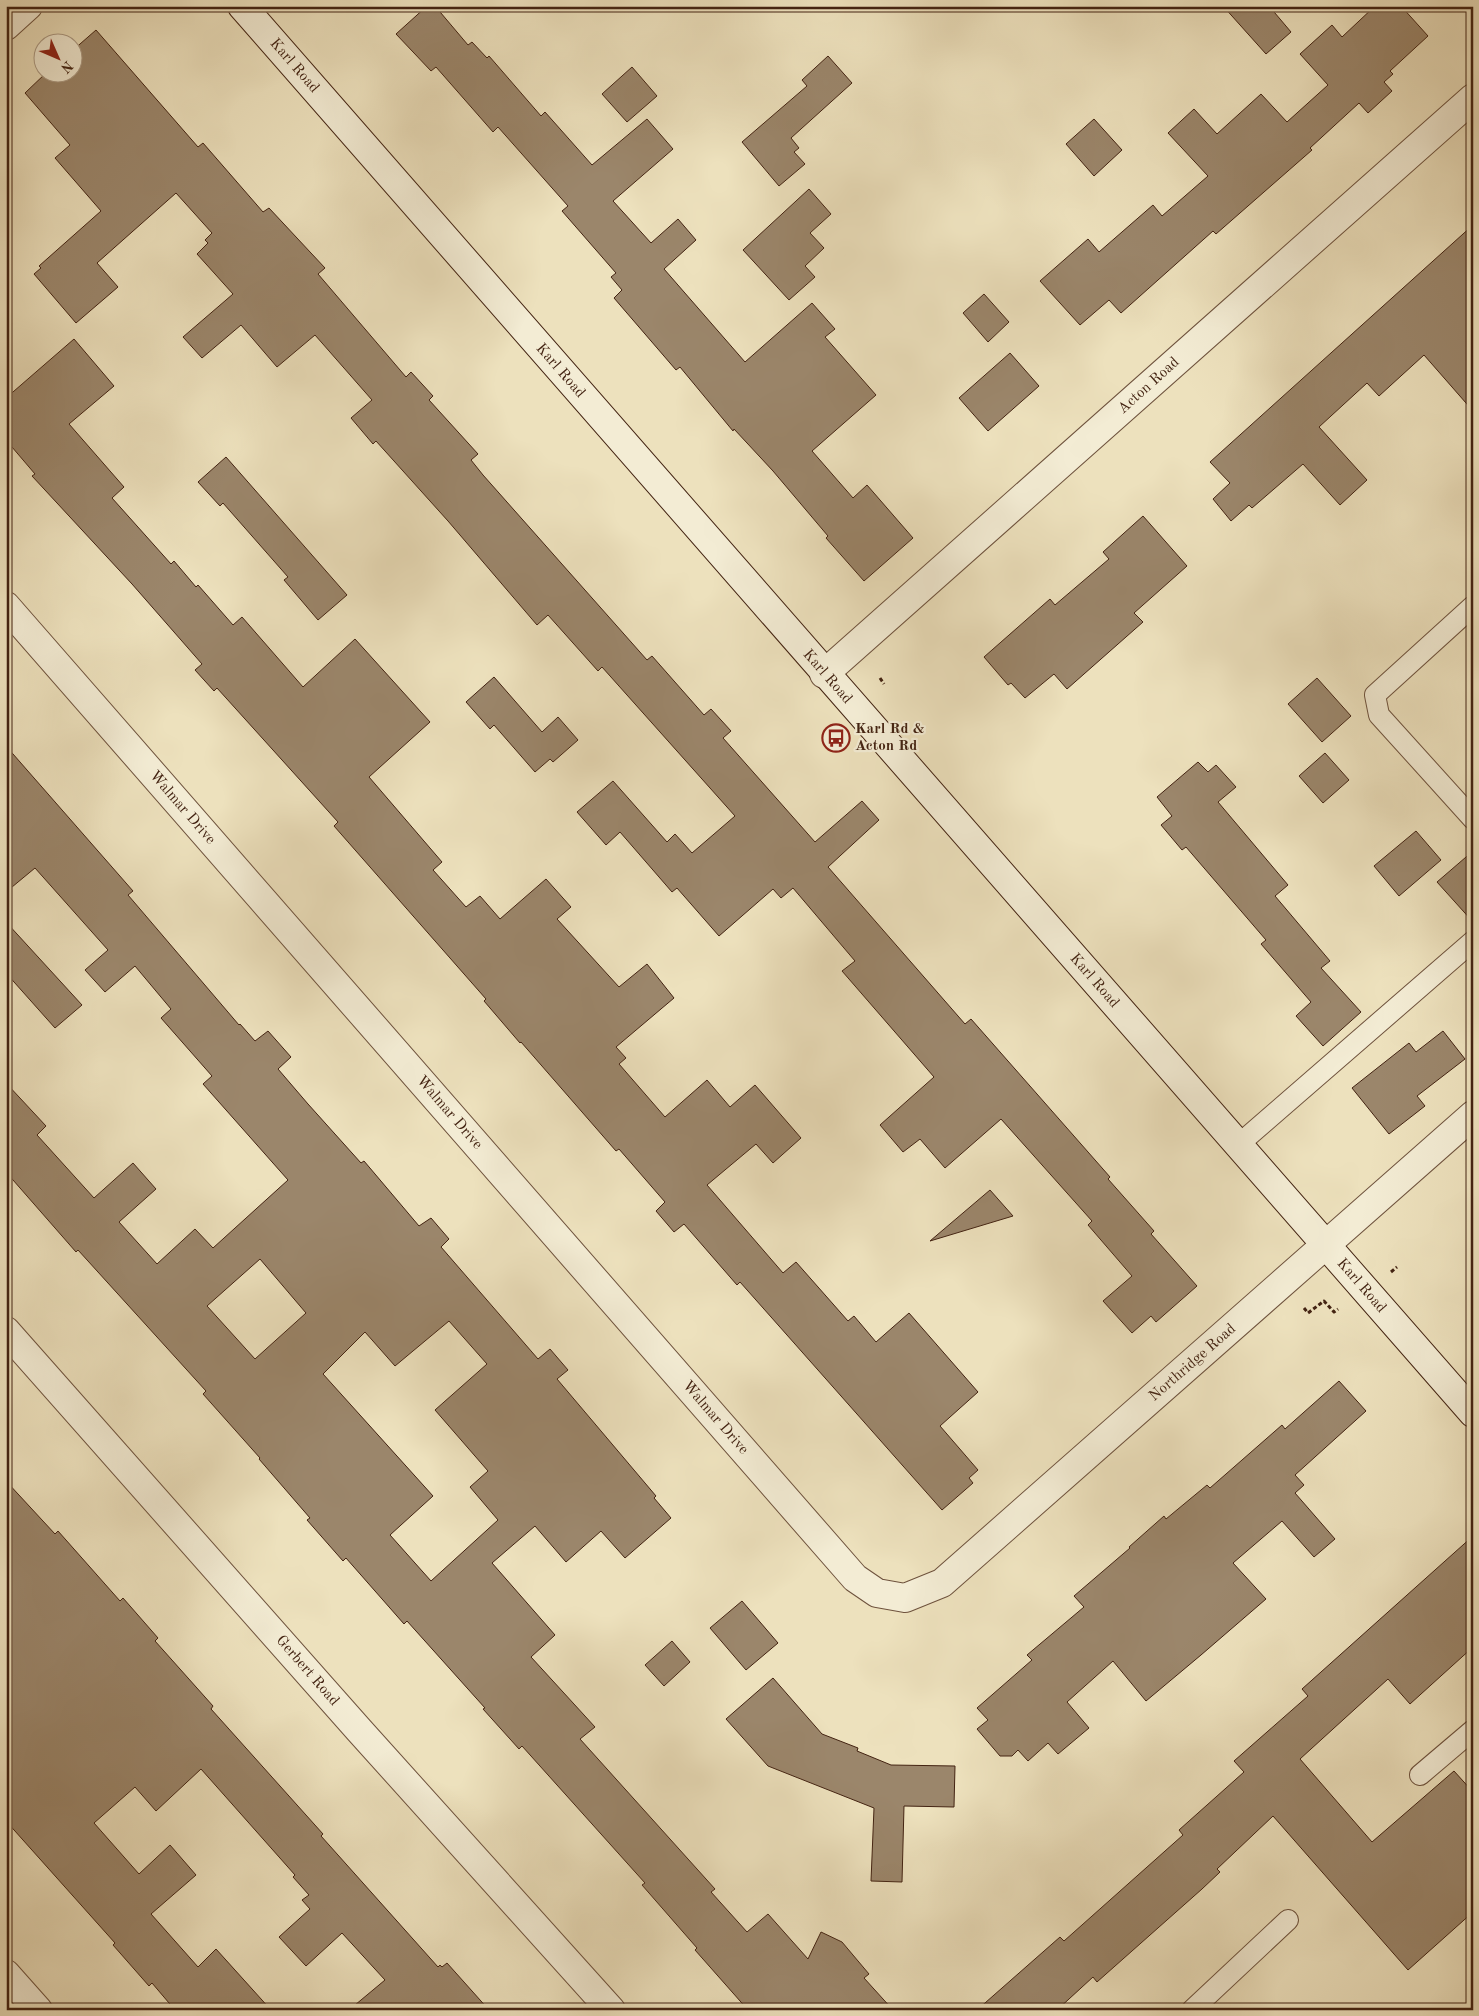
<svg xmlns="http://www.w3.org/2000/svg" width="1479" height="2016" viewBox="0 0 1479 2016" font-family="'Old Standard TT',serif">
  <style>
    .building { fill: #9b866b; stroke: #432312; fill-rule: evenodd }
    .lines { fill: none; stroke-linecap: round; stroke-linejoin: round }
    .lane-casing { stroke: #6e523d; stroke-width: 22 }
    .street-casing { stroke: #6e523d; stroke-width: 30 }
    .secondary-casing { stroke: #432312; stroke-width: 30 }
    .path { stroke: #432312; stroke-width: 3; stroke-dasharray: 4 2.5; stroke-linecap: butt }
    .lane { stroke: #f3ecd4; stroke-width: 20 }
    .street { stroke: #f3ecd4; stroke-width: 28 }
    .secondary { stroke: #f3ecd4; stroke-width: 28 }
    .labels { text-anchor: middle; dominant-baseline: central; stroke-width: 4.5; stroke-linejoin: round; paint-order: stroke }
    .street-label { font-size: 15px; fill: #432312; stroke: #f3ecd4 }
    .poi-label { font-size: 15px; font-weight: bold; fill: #432312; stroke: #f3ecd4; text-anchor: start }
  </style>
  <rect width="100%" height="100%" fill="#ede1bd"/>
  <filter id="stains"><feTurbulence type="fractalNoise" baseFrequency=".004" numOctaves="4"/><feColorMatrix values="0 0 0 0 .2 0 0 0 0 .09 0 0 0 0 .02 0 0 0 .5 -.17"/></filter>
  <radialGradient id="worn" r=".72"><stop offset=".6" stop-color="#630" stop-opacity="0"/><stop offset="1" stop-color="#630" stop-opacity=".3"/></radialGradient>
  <!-- building -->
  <g class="building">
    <path d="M427 6H435L468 45 472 42 487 58 489 56 541 116 545 112 592 165 647 119 673 149 613 201 651 243 678 219 696 240 664 269 745 362 812 303 835 329 825 337 876 395 812 451 853 498 867 485 913 538 864 581 826 538 828 536 773 471 734 429 733 431 680 367 676 370 614 298 622 290 611 277 616 273 562 211 568 206 498 127 493 132 436 67 431 71 396 34Z"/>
    <path d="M1223 6H1269L1291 32 1266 54Z"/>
    <path d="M1375 6H1401L1428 36 1390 71 1393 74 1384 82 1392 91 1368 113 1359 103 1310 148 1312 150 1216 234 1213 231 1121 313 1109 300 1080 325 1040 281 1088 239 1099 252 1153 205 1162 216 1208 176 1168 133 1194 109 1217 134 1261 94 1287 122 1328 85 1300 54 1332 25 1342 37Z"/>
    <path d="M96 30 198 147 203 143 263 212 269 208 325 268 318 274 406 377 411 372 433 396 429 400 478 454 471 460 483 475 647 660 652 656 704 715 711 709 731 731 723 738 815 842 862 801 879 820 828 867 965 1024 971 1019 1110 1177 1108 1179 1154 1231 1151 1234 1197 1286 1156 1322 1151 1316 1132 1333 1103 1301 1132 1276 1088 1225 1092 1221 1001 1119 945 1168 920 1139 903 1152 880 1125 934 1077 842 971 855 961 793 888 781 898 773 889 719 936 677 888 672 892 620 832 606 845 577 812 613 781 667 842 675 834 692 853 735 816 602 667 598 671 548 615 537 625 448 521 376 441 373 444 351 418 372 400 315 335 277 367 241 325 202 358 183 337 233 294 197 254 208 243 205 240 212 233 176 193 97 263 118 287 76 323 34 274 41 268 39 266 101 211 55 158 70 145 25 93 47 72H72V51Z"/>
    <path d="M828 56 852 83 791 138 799 148 794 152 805 164 779 186 742 142 807 86 802 80Z"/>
    <path d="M632 67 657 96 627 122 602 94Z"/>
    <path d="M1094 119 1122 150 1094 176 1066 144Z"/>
    <path d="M809 189 831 214 810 233 824 248 805 266 815 277 789 300 743 250Z"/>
    <path d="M1473 225V411L1424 355 1379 396 1367 383 1319 427 1367 480 1340 505 1303 464 1252 508 1249 505 1231 521 1213 499 1230 483 1210 462Z"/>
    <path d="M984 294 1009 322 988 342 963 313Z"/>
    <path d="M74 339 114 386 69 424 124 487 112 498 171 564 174 561 196 587 198 585 233 625 242 617 303 687 355 639 430 722 369 777 442 862 433 870 466 907 480 896 500 919 546 879 571 907 557 919 619 987 647 964 674 998 616 1047 626 1058 619 1064 665 1117 707 1080 730 1107 755 1085 801 1138 773 1163 756 1144 707 1185 783 1273 796 1262 848 1321 854 1316 876 1342 909 1313 978 1392 940 1426 978 1470 969 1478 973 1483 942 1510 740 1282 737 1285 684 1224 674 1232 656 1211 665 1202 619 1149 616 1151 521 1042 520 1043 484 1001 486 999 334 826 338 822 217 688 214 691 195 670 202 664 132 584 32 476 35 474 6 440V398Z"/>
    <path d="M1010 353 1039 386 988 431 959 398Z"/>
    <path d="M226 457 347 595 318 620 284 580 288 577 223 503 220 506 198 482Z"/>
    <path d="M1143 516 1187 566 1134 613 1143 622 1067 689 1054 674 1025 698 1011 683 1008 685 984 657 1050 599 1055 605 1109 559 1103 552Z"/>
    <path d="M494 677 542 732 558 717 578 740 553 762 550 759 535 772 494 725 490 729 466 702Z"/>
    <path d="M1317 678 1351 716 1322 742 1288 704Z"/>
    <path d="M6 746 133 891 128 895 239 1025 240 1024 255 1041 268 1031 291 1057 278 1069 308 1104 361 1163 364 1161 419 1226 431 1218 449 1239 441 1247 538 1359 550 1349 568 1370 557 1379 656 1496 654 1498 671 1518 625 1558 601 1531 566 1562 535 1526 492 1563 555 1635 531 1657 595 1727 580 1739 715 1889 711 1892 747 1932 768 1914 808 1959 821 1932 842 1942 869 1974 864 1978 893 2010H748L695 1950 697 1948 642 1885 645 1883 522 1746 519 1749 483 1709 485 1708 407 1621 404 1624 346 1558 343 1561 307 1520 310 1518 259 1459 260 1458 203 1394 206 1391 78 1250 76 1252 6 1172V1083L46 1126 37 1135 94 1198 133 1163 156 1189 119 1222 157 1264 195 1229 213 1248 288 1180 203 1084 212 1076 161 1018 171 1009 135 966 105 992 85 970 108 950 35 868 6 892ZM260 1259 306 1313 255 1359 207 1306ZM449 1321 487 1364 435 1410 488 1471 470 1487 498 1520 431 1581 390 1535 433 1496 323 1374 365 1332 395 1366Z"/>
    <path d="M1325 753 1349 780 1323 803 1299 776Z"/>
    <path d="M1198 762 1208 772 1216 765 1236 787 1218 802 1288 885 1275 896 1330 961 1321 968 1361 1012 1323 1046 1296 1016 1311 1002 1261 944 1266 940 1186 847 1182 850 1161 825 1172 816 1157 797Z"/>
    <path d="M1416 831 1441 860 1399 896 1374 866Z"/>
    <path d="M1473 851V922L1437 882Z"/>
    <path d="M6 922 82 1005 55 1028 6 973Z"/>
    <path d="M1443 1031 1465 1059 1417 1096 1425 1106 1389 1134 1352 1088 1409 1043 1416 1052Z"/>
    <path d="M990 1190 1013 1216 930 1241Z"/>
    <path d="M1339 1381 1366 1411 1295 1475 1304 1485 1295 1493 1335 1539 1314 1557 1282 1521 1233 1563 1266 1599 1201 1655 1146 1701 1113 1661 1067 1702 1089 1728 1058 1754 1048 1743 1028 1761 1018 1750 1012 1756H1000L977 1729 988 1720 977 1708 1032 1660 1027 1655 1084 1607 1074 1596 1130 1548 1129 1547 1164 1516 1166 1519 1207 1485 1210 1488 1282 1425 1285 1429Z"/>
    <path d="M6 1481 55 1534 58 1531 120 1601 123 1598 158 1638 155 1641 213 1706 211 1709 323 1834 321 1836 438 1967 440 1965 442 1967 447 1963 489 2010H349L385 1980 342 1933 306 1966 279 1937 310 1909 302 1900 309 1895 293 1877 295 1875 201 1769 156 1811 135 1787 94 1823 139 1874 170 1845 196 1875 151 1914 198 1967 216 1949 271 2010H175L152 1983 149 1986 113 1945 115 1943 6 1821Z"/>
    <path d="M1473 1536V1647L1410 1704 1388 1679 1300 1759 1372 1842 1454 1771 1473 1792V1912L1408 1970 1273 1816 1217 1869 1220 1872 1202 1889 1097 1982 1093 1977 1057 2010H977L1060 1937 1064 1941 1183 1835 1179 1830 1244 1772 1234 1761 1308 1696 1302 1689Z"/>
    <path d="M742 1601 778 1643 746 1670 710 1628Z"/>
    <path d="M672 1641 690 1662 664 1686 645 1665Z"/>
    <path d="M773 1678 822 1734 858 1748 857 1751 891 1765 955 1766 954 1807 904 1806 902 1882 871 1881 874 1808 768 1766 726 1719Z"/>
  </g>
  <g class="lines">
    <!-- lane casing -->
    <g class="lane-casing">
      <g id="lane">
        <path d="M1473 606 1375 695 1379 715 1473 819"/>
        <path d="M1238 1145 1473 941"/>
        <path d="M1420 1775 1473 1730"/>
        <path d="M1192 2010 1288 1920"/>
      </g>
    </g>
    <!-- street casing -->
    <g class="street-casing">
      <g id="street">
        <path d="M6 26 28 6"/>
        <path d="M6 606 855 1578 877 1593 905 1598 942 1583 1473 1115"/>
        <path d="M824 674 1473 98"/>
        <path d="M6 1331 359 1730 611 2010"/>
        <path d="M6 1974 38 2010"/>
      </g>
    </g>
    <!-- secondary casing -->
    <g class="secondary-casing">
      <path id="secondary" d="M242 6 1473 1413"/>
    </g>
    <!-- path -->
    <g class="path">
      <path d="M880 678 884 684"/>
      <path d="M1391 1272 1397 1267"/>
      <path d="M1304 1308 1308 1313 1324 1301 1334 1312 1338 1309"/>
    </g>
    <!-- lane -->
    <use href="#lane" class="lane"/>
    <!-- street -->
    <use href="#street" class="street"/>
    <!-- secondary -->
    <use href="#secondary" class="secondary"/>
  </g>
  <!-- icons -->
  <defs>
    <g id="bus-ring" transform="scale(1.4375)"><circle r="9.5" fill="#f3ecd4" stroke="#8f2418" stroke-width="1.5"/><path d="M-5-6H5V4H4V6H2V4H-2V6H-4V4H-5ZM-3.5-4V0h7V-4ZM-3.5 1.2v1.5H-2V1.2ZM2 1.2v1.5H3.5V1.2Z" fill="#8f2418"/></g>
  </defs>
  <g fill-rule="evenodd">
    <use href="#bus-ring" x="836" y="738"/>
  </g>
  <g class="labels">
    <!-- street labels -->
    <g class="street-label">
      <text transform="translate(294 66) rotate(49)">Karl Road</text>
      <text transform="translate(560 371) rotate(49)">Karl Road</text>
      <text transform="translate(1149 386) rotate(-42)">Acton Road</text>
      <text transform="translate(827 677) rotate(49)">Karl Road</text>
      <text transform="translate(182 808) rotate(49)">Walmar Drive</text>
      <text transform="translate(1094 981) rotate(49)">Karl Road</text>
      <text transform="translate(449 1113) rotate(49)">Walmar Drive</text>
      <text transform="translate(1361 1286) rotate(49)">Karl Road</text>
      <text transform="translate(1193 1363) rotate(-41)">Northridge Road</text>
      <text transform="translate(715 1418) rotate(49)">Walmar Drive</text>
      <text transform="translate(307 1671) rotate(49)">Gerbert Road</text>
    </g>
    <!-- poi labels -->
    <g class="poi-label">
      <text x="855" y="729">Karl Rd &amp;<tspan x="855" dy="17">Acton Rd</tspan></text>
    </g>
  </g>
  <!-- margin -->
  <rect width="1479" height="2016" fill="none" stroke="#ede1bd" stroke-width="25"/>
  <rect x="8" y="8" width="1464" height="2001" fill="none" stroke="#432312" stroke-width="2.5"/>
  <rect x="12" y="12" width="1454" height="1991" fill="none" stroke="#432312"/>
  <!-- north arrow -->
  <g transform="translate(58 58) rotate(135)"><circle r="24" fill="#f3ecd4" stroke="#ad9c86"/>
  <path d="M0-4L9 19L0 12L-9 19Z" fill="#8f2418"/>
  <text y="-8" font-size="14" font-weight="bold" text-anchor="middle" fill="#432312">N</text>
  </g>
  <rect width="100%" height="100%" filter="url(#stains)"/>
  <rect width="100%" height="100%" fill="url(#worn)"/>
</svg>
